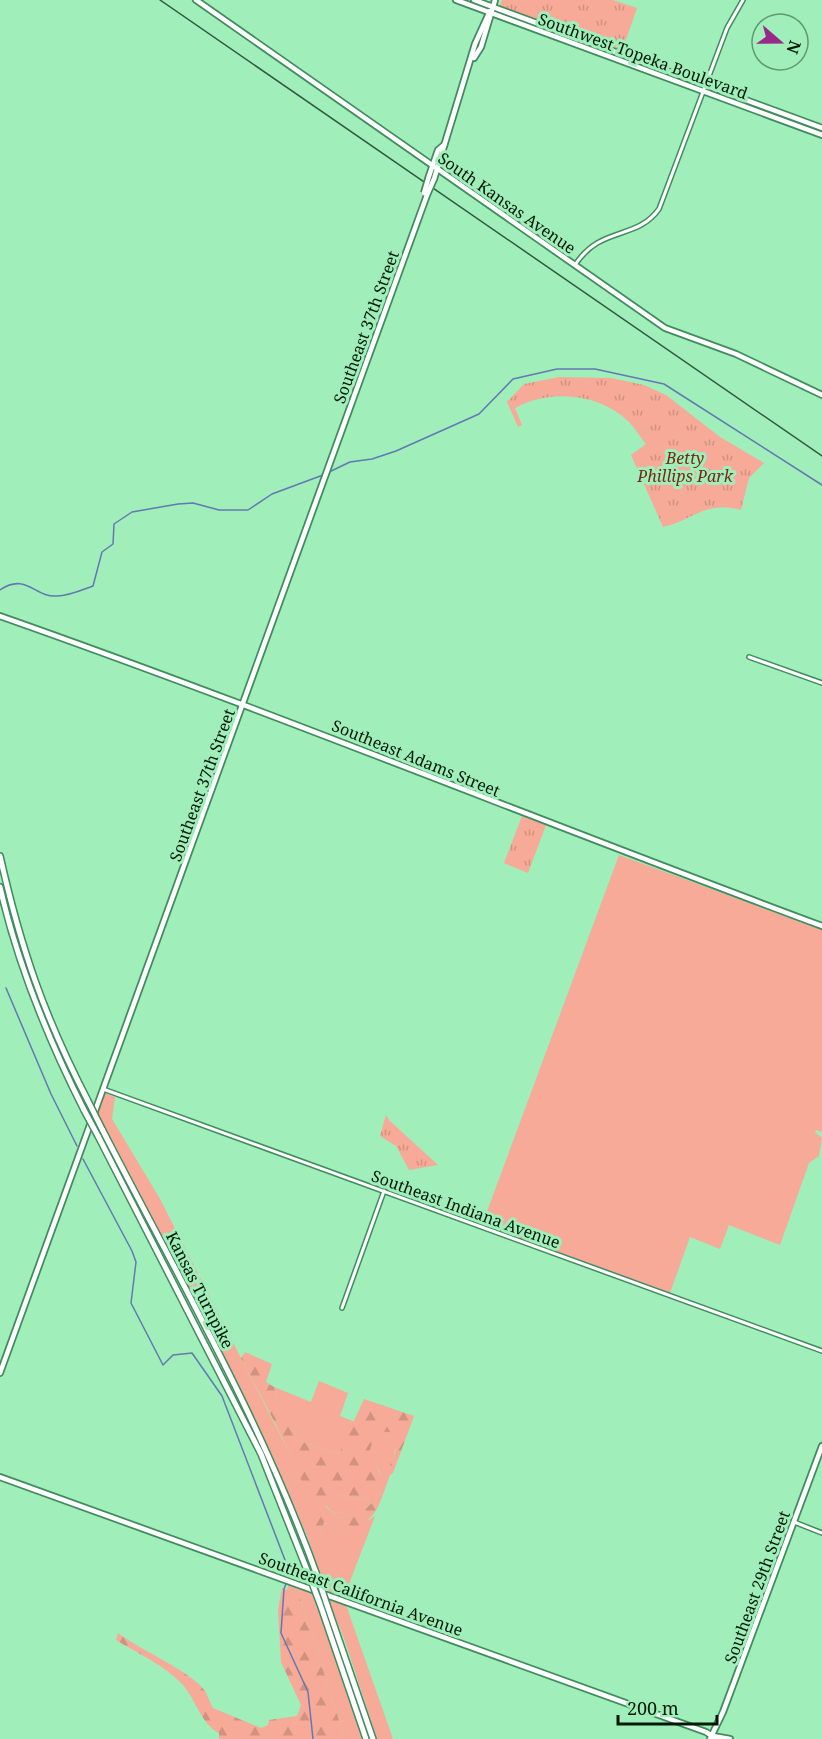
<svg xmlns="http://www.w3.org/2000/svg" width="822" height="1739" viewBox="0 0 822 1739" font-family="'Noto Serif',serif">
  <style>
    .grass { fill: #f6aa97 }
    .forest { fill: url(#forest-firs); fill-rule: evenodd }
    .park { fill: url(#park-tufts) }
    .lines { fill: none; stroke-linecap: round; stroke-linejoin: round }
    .stream { stroke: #6478b2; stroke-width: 1.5 }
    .minor-casing { stroke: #408c5d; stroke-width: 6 }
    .major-casing { stroke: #408c5d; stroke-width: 8 }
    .highway-casing { stroke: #408c5d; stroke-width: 8 }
    .minor { stroke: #fff; stroke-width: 3 }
    .major { stroke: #fff; stroke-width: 4.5 }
    .highway { stroke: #fff; stroke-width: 5 }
    .rail { stroke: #315a3e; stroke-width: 1.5 }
    .major-bridge-casing { stroke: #408c5d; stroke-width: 8; stroke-linecap: butt }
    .highway-bridge-casing { stroke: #408c5d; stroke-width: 8; stroke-linecap: butt }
    .major-bridge { stroke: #fff; stroke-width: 4.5 }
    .highway-bridge { stroke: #fff; stroke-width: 5 }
    .labels { text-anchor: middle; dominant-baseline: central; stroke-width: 6; stroke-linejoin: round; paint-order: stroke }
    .street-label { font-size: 16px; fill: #001907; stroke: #a0eeba }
    .park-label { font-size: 16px; font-style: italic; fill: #792815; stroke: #a0eeba }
  </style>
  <defs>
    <pattern id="forest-firs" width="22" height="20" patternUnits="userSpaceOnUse" patternTransform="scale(1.5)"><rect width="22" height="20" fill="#f6aa97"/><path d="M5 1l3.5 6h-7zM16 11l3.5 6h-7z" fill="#d19281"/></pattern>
    <pattern id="park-tufts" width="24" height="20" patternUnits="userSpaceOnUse" patternTransform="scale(1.5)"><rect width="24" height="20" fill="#f6aa97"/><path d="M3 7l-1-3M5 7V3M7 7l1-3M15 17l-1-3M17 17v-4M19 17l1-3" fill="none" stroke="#d19281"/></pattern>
  </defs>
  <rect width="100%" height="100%" fill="#a0eeba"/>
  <!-- grass -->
  <g class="grass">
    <path d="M619 855 822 930V1132L816 1130 815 1132 822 1138 819 1156 809 1163 780 1245 729 1225 720 1249 690 1237 670 1293 482 1225Z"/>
    <path d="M105 1093 115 1097 112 1119 160 1199 299 1472 321 1535 324 1522C343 1532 358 1527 375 1516L344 1597 325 1592 307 1536 260 1430 97 1114Z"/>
    <path d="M319 1381 348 1393 340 1416 355 1422 339 1454 297 1440 294 1428 285 1423 274 1402 276 1395 274 1387 311 1402Z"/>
    <path d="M387 1430 398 1433 390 1475 381 1500 378 1496C389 1482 381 1467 366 1459L376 1431Z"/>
    <path d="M336 1494 358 1500 362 1496 372 1503 359 1514 339 1518 325 1505Z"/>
    <path d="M289 1583 312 1591 362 1739H345L299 1594 287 1590Z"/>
    <path d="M327 1598 346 1605 393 1739H377L344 1638Z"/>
  </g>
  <!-- forest -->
  <g class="forest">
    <path d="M245 1352 272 1364 266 1382 274 1387 276 1395 274 1402 286 1408 285 1422 294 1428 297 1440 339 1454 364 1399 414 1416 393 1473 390 1475V1465L396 1450 393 1446 392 1439 398 1433 376 1431 367 1459 374 1463 386 1482 378 1496 381 1500C371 1526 350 1535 324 1522L321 1535 316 1538 311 1529C323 1505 255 1386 241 1358ZM336 1494 358 1500 362 1496 372 1503 359 1514 339 1518 325 1506Z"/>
    <path d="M282 1588 299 1594 345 1739H219V1733C201 1724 196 1700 183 1685 166 1666 137 1653 116 1640L118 1633C140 1650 192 1672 205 1691 208 1696 210 1703 213 1708L261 1728 268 1725 269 1720 297 1716 301 1705 281 1662 278 1610Z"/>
  </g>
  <!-- park -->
  <g class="park">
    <path d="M502 0H613L637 8 621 54 498 9Z"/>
    <path d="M559 377 611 378 644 385 666 395 720 437 764 463 749 478 741 510C705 500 694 520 663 527L631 455 646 444C640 437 635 428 629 422 599 393 550 389 515 408L522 425 518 427 507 402 524 384Z"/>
    <path d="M522 816 546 825 528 873 504 863Z"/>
    <path d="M386 1115 390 1121 438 1165 409 1170 396 1146 380 1136Z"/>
  </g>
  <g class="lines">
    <!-- stream -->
    <g class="stream">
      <path d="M327 473 350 462 372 459 396 451 479 414 513 379 557 369H595L664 384 822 485"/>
      <path d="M0 590C26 572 35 598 57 596 69 596 82 590 93 586L102 552 113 544 114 524 132 512 178 504 193 503 219 510H248L272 494 323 475"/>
      <path d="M6 988 51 1094 77 1146"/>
      <path d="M83 1159 132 1251 136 1262 131 1303 163 1365 173 1355 192 1353 222 1396 290 1573 284 1589 281 1633 308 1692 313 1739"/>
    </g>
    <!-- minor casing -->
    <g class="minor-casing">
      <g id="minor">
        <path d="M575 265C601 225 636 241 659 209L727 28 743 0"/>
        <path d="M749 657 822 683"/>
        <path d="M103 1089 822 1351"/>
        <path d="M342 1308 384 1191"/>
        <path d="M794 1522 822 1533"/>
      </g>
    </g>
    <!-- major casing -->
    <g class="major-casing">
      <g id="major">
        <path d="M196 0 665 328 736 354 822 395"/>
        <path d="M456 0 822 135"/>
        <path d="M474 0 822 128"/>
        <path d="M474 58 481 47 495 0"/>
        <path d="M429 176 438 150 444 145"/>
        <path d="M434 179 475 44 490 11"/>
        <path d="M0 616C276 713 547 824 822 926"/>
        <path d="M94 1114 427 195"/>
        <path d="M0 1373 91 1122"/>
        <path d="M0 1477 706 1732 717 1739"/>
        <path d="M713 1736 730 1739"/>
        <path d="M710 1739 723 1712 822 1446"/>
      </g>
    </g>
    <!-- highway casing -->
    <g class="highway-casing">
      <g id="highway">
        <path d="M0 856C21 949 44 1016 88 1101"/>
        <path d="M0 887C18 966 47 1037 84 1110"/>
        <path d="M102 1129C178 1277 262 1422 318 1578"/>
        <path d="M98 1136 261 1454 309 1575"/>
        <path d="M320 1604 366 1739"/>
        <path d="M327 1605 373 1739"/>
      </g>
    </g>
    <!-- minor -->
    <use href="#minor" class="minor"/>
    <!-- major -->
    <use href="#major" class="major"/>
    <!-- highway -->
    <use href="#highway" class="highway"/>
    <!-- rail -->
    <path class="rail" d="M160 0 822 456"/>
    <!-- major-bridge casing -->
    <g class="major-bridge-casing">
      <g id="major-bridge">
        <path d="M424 193 429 176"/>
        <path d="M427 195 434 179"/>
      </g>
    </g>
    <!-- highway-bridge casing -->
    <g class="highway-bridge-casing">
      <g id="highway-bridge">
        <path d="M88 1101 102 1129"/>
        <path d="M84 1110 98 1136"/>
        <path d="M309 1575 320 1604"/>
        <path d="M318 1578 327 1605"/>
      </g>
    </g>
    <!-- major-bridge -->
    <use href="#major-bridge" class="major-bridge"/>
    <!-- highway-bridge -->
    <use href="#highway-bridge" class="highway-bridge"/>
  </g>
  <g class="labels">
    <!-- street labels -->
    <g class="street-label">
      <text transform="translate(643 56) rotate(20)">Southwest Topeka Boulevard</text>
      <text transform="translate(507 203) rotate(35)">South Kansas Avenue</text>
      <text transform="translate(366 327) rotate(-70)">Southeast 37th Street</text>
      <text transform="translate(416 758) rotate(22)">Southeast Adams Street</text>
      <text transform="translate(202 785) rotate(-70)">Southeast 37th Street</text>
      <text transform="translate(466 1209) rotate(20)">Southeast Indiana Avenue</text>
      <text transform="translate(200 1290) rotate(63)">Kansas Turnpike</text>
      <text transform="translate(757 1587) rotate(-70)">Southeast 29th Street</text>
      <text transform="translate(361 1594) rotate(20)">Southeast California Avenue</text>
    </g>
    <!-- park labels -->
    <g class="park-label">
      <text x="685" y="458">Betty<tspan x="685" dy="18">Phillips Park</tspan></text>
    </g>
  </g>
  <!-- north arrow -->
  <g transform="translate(780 42) rotate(110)"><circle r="28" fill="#a0eeba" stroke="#609972" stroke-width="1.5"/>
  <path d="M0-4.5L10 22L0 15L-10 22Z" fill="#982988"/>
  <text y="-9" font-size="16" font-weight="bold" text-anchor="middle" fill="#001907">N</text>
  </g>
  <!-- scale -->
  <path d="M618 1715v9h99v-9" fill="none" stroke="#001907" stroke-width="3"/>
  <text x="627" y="1715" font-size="18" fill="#001907" stroke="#a0eeba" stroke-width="4.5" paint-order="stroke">200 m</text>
</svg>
